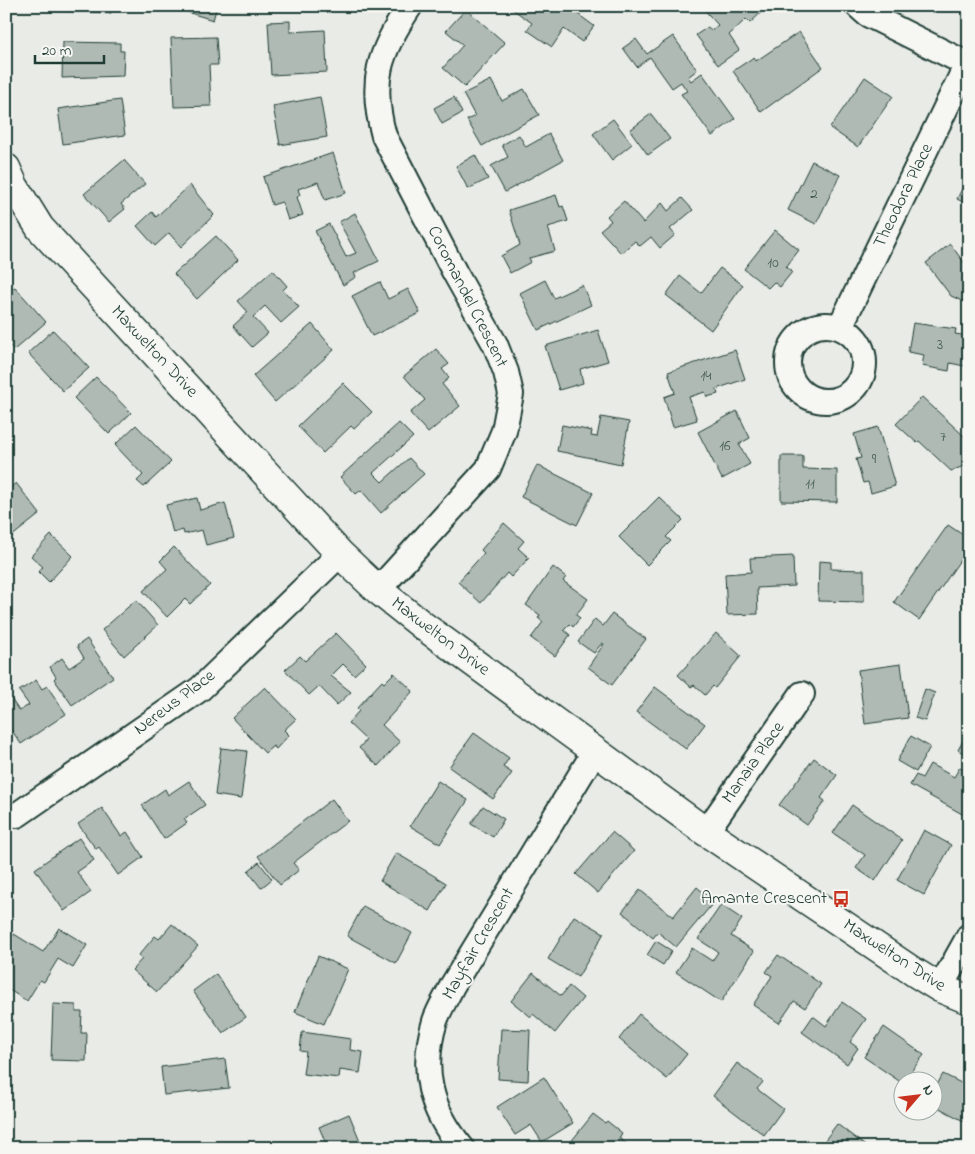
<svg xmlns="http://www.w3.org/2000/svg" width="975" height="1154" viewBox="0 0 975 1154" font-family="'Indie Flower',sans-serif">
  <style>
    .building { fill: #b0bab5; stroke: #1f3d34 }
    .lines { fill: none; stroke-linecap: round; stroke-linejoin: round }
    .street-casing { stroke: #1f3d34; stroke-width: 28 }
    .secondary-casing { stroke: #1f3d34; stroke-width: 31 }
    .street { stroke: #f6f6f2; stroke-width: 24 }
    .secondary { stroke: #f6f6f2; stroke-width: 28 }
    .labels { text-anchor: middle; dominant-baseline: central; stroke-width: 4; stroke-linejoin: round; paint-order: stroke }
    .number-label { font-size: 15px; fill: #435c54 }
    .street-label { font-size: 18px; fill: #1f3d34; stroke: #f6f6f2 }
    .poi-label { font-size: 18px; fill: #1f3d34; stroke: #f6f6f2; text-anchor: end }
  </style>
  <rect width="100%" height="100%" fill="#e9ebe7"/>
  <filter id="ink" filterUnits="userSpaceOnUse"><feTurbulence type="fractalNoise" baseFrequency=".02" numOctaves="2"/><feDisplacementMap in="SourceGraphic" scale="10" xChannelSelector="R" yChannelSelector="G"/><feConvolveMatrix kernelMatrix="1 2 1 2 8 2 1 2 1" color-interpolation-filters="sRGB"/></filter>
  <g filter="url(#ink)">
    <!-- building -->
    <g class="building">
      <path d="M53 6H111V13L53 11Z"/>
      <path d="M171 6H217L213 20 177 9 176 12 170 10Z"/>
      <path d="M512 6H567L594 26 582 42 564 29 552 47 527 30 532 23 511 8Z"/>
      <path d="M701 6H768L750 23 746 19 729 35 739 50 718 65 696 35 708 27 711 31 718 25Z"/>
      <path d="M466 9 505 43 465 87 443 68 463 45 446 31Z"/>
      <path d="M290 21V32L325 30 327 72 271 75 268 22Z"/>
      <path d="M799 32 823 67 761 112 733 71 754 57 756 61Z"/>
      <path d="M673 36 697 70 688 77 691 81 702 73 735 119 712 136 681 94 687 91 681 82 672 88 650 57 637 67 623 48 636 39 647 54Z"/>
      <path d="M216 37 218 65H209L211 106 174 107 171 38Z"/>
      <path d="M63 42 120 43V51H124L123 76 62 78Z"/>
      <path d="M865 77 893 96 858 147 830 128Z"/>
      <path d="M491 80 502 101 524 89 539 115 482 146 467 120 475 116 463 94Z"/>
      <path d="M320 97 327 137 280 145 273 106Z"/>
      <path d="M454 97 462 113 442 124 434 108Z"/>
      <path d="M120 100 125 135 63 144 58 109Z"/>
      <path d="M651 114 670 139 648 155 630 130Z"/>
      <path d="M613 119 632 144 612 160 593 134Z"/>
      <path d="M549 134 563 160 505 192 491 166 508 157 502 145 519 135 526 147Z"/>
      <path d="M333 153 346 193 325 200 318 182 298 189 300 195 297 197 303 215 288 220 282 202 272 205 263 177Z"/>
      <path d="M475 155 488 179 468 189 456 166Z"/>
      <path d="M124 160 145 184 121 204 125 209 109 222 84 194Z"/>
      <path d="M812 161 840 175 816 224 788 210Z"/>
      <path d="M969 174V205L957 199Z"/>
      <path d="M190 185 214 215 181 247 169 233 155 246 137 226 152 212 156 217Z"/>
      <path d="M556 195 560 207 563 206 568 221 548 227 555 251 529 258 531 262 510 273 501 256 520 245 509 210Z"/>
      <path d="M682 198 693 210 670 229 675 235 660 248 651 237 640 246 635 241 621 253 600 230 611 221 607 216 624 201 643 223 662 203 668 211Z"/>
      <path d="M355 213 379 261 354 273 356 277 343 285 315 231 329 224 346 257 356 253 339 222Z"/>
      <path d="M775 230 799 250 786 267 792 272 780 287 774 282 768 288 744 269Z"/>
      <path d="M216 236 238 260 197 299 174 274Z"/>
      <path d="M950 244 969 269V304L951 296 926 263Z"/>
      <path d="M720 268 743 285 711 330 666 295 680 276 701 293Z"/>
      <path d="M273 270 287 286 283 290 299 307 281 323 265 306 253 317 268 333 252 347 233 326 248 312 238 301Z"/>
      <path d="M545 280 554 298 582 285 591 305 538 330 520 293Z"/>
      <path d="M380 282 388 299 408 289 420 313 372 336 352 296Z"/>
      <path d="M9 285 12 289 15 287 46 322 14 350 6 342V287Z"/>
      <path d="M913 323 956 329 955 334 969 336V367L950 363 949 371 922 366 924 355 908 352Z"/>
      <path d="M312 324 334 350 275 402 253 376Z"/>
      <path d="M53 330 89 368 63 391 28 353Z"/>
      <path d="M598 330 608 361 580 369 583 383 559 390 545 346Z"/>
      <path d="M436 349 449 364 442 369 449 378 442 384 460 406 428 433 410 413 425 400 404 376Z"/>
      <path d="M735 350 745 379 716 389 718 394 707 397 705 392 689 397 697 420 673 427 664 397 675 393 668 372Z"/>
      <path d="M96 377 131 413 109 434 74 398Z"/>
      <path d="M343 383 372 412 354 429 351 426 323 453 298 426Z"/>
      <path d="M922 397 964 436 969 434V464L951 471 919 441 917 443 896 424Z"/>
      <path d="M737 411 750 438 739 444 750 464 722 479 698 432Z"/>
      <path d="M601 417 629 422 621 464 557 451 562 425 592 431 591 436 597 437Z"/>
      <path d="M399 423 413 437 373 473 382 482 409 458 424 474 381 513 361 490 356 494 340 477Z"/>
      <path d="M136 425 171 462 144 487 137 481 143 475 115 445Z"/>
      <path d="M878 427 895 486 871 493 868 482 863 483 856 459 861 458 854 434Z"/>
      <path d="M781 456H803V469L837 470V502L781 501Z"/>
      <path d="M537 465 593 493 577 525 521 497Z"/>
      <path d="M16 483 40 514 11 537 6 531V491Z"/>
      <path d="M659 497 683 520 666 537 671 541 647 565 619 537Z"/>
      <path d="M197 498 200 510 225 503 234 538 206 545 202 530 184 534 183 530 173 533 166 505Z"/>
      <path d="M504 523 524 541 518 548 529 558 511 577 507 573 481 603 458 582 484 553 481 550Z"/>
      <path d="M948 525 969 539V547L919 620 894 602Z"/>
      <path d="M51 535 73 556 49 582 38 571 43 567 31 556Z"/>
      <path d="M174 547 210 585 190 604 185 599 167 617 143 591 167 569 160 561Z"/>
      <path d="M793 556 794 586 757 588 758 614 727 615 725 574 751 572 750 558Z"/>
      <path d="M819 561 831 562V569L864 570V602L818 601Z"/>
      <path d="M553 567 566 577 563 581 588 599 576 615 580 618 573 627 570 624 564 630 570 635 555 656 531 638 543 622 538 618 540 615 526 605Z"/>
      <path d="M136 600 158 625 124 656 102 630Z"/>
      <path d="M612 614 646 639 612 685 588 667 604 644 602 643 594 653 578 642 595 619 603 626Z"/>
      <path d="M336 633 366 664 354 675 343 664 331 676 351 692 337 705 319 686 309 695 285 670 300 656 305 661Z"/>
      <path d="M716 633 741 656 715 688 713 686 705 695 694 685 691 687 678 675Z"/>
      <path d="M87 639 113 677 72 705 54 679 56 677 50 667 62 658 69 668 84 658 77 646Z"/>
      <path d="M901 664 908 718 865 724 858 670Z"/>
      <path d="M394 673 413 691 382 725 400 742 378 766 359 748 366 740 348 723 359 711 357 708 382 681 384 683Z"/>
      <path d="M36 680 42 689 47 686 66 714 21 744 6 722V691L19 711 29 705 19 691Z"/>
      <path d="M265 687 296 719 284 730 289 735 276 749 273 746 265 753 232 718Z"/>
      <path d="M655 687 705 724 686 749 636 712Z"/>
      <path d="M925 689 935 693 925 721 915 718Z"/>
      <path d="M969 730V756L958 750Z"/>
      <path d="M474 733 509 758 503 767 512 773 493 799 449 767Z"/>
      <path d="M911 736 930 747 916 772 897 761Z"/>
      <path d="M221 748 247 751 241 799 215 795Z"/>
      <path d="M814 758 837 775 821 798 825 801 807 825 779 805Z"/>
      <path d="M930 764 954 777 960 767 969 772V807L964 815 910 785 916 775 922 778Z"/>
      <path d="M189 781 205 805 184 819 187 823 164 839 142 805 165 789 168 795Z"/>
      <path d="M438 781 468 800 440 844 410 826Z"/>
      <path d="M332 799 348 821 293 863 299 870 280 885 258 856Z"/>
      <path d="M852 805 902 840 875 881 856 868 865 855 833 833Z"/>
      <path d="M483 806 504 819 493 837 471 824Z"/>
      <path d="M102 808 121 836 127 832 143 857 118 875 99 847 96 849 78 824Z"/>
      <path d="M924 830 951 845 924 895 897 880Z"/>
      <path d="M612 832 634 851 598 893 576 874Z"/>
      <path d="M79 838 94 860 77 872 91 892 64 911 35 869Z"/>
      <path d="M396 853 446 883 430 911 380 881Z"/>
      <path d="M259 862 272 879 261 888 248 871Z"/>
      <path d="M697 887 714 902 676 947 658 932 653 938 622 912 640 890 673 917Z"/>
      <path d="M721 905 742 919 731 936 754 951 721 1002 676 972 692 948 712 961 718 952 698 939Z"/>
      <path d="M363 906 412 933 396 963 347 936Z"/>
      <path d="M574 916 604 933 578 977 548 959Z"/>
      <path d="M172 924 198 946 157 992 132 970 142 959 138 956 155 936 159 939Z"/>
      <path d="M59 928 87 945 73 968 58 959 44 982 40 980 27 1001 6 988V948L14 934 43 952Z"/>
      <path d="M656 941 672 951 663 965 647 955Z"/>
      <path d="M778 955 821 984 805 1008 794 1001 779 1023 753 1005 772 976 766 972Z"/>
      <path d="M318 956 348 969 324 1024 295 1012Z"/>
      <path d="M533 973 561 996 569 986 583 998 555 1033 533 1014 531 1017 511 1001Z"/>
      <path d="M216 974 246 1017 223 1033 193 991Z"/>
      <path d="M842 1002 866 1019 850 1042 858 1048 847 1064 802 1032 813 1016 826 1026Z"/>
      <path d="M53 1004 76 1005V1012H82L81 1033H87L86 1061 51 1060Z"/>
      <path d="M639 1014 687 1054 667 1079 619 1039Z"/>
      <path d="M884 1027 924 1055 902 1083 864 1057Z"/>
      <path d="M501 1029 530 1030 528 1081 498 1079Z"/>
      <path d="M302 1032 351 1039 350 1050 363 1052 360 1073 340 1070 339 1078 303 1074 306 1052 300 1051Z"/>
      <path d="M225 1059 229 1088 164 1095 161 1067Z"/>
      <path d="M737 1063 763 1082 757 1089 783 1109 764 1135 713 1096Z"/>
      <path d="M943 1074 969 1087V1124L932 1104V1094Z"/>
      <path d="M544 1077 573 1123 542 1142 531 1125 515 1135 497 1107Z"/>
      <path d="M349 1114 363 1148H328L319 1127Z"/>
      <path d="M593 1114 605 1123 607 1121 622 1133 619 1138 628 1145 625 1148H566Z"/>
      <path d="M837 1124 868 1148H819Z"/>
    </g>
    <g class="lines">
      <!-- street casing -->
      <g class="street-casing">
        <g id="street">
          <path d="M858 6 867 14 969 65"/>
          <circle cx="826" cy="363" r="38"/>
          <path d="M840 327 967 64"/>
          <path d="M378 590 488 469 504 431 511 394 506 372 495 344 455 273 384 136C369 82 379 52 410 6"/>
          <path d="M17 815 200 689 340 554"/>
          <path d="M706 832 802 694"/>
          <path d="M940 988 969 936"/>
          <path d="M462 1148C430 1110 420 1070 435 1021 439 1009 447 997 452 986L595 751"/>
        </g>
      </g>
      <!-- secondary casing -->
      <g class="secondary-casing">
        <path id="secondary" d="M6 168 14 186 40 228 340 554 378 590 422 625 706 832 914 972 940 988 969 1000"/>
      </g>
      <!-- street -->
      <use href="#street" class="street"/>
      <!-- secondary -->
      <use href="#secondary" class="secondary"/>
    </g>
  </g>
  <!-- icons -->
  <defs>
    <g id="bus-bare" transform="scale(1.35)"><path d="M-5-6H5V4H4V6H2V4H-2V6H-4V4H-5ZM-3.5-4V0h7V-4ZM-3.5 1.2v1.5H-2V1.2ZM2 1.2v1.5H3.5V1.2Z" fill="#c8321e" stroke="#f6f6f2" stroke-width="2.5" paint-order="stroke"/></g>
  </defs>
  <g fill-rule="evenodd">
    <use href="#bus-bare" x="841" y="899"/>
  </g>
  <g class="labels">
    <!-- number labels -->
    <g class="number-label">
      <text x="814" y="194">2</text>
      <text x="773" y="263">10</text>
      <text x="940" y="345">3</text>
      <text x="706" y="376">14</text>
      <text x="943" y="437">7</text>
      <text x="725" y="446">16</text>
      <text x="874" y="459">9</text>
      <text x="810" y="484">11</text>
    </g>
    <!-- street labels -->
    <g class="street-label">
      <text transform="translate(904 196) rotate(-64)">Theodora Place</text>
      <text transform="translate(467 297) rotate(63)">Coromandel Crescent</text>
      <text transform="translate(154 352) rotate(47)">Maxwelton Drive</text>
      <text transform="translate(440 637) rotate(37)">Maxwelton Drive</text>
      <text transform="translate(175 703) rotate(-37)">Nereus Place</text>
      <text transform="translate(754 763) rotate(-55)">Manaia Place</text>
      <text transform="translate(479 944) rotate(-60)">Mayfair Crescent</text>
      <text transform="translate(894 956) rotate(33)">Maxwelton Drive</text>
    </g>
    <!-- poi labels -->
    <g class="poi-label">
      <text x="827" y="899">Amante Crescent</text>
    </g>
  </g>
  <!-- margin -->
  <rect width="975" height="1154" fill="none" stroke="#f6f6f2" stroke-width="25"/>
  <rect x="12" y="12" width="950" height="1129" fill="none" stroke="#1f3d34" stroke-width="2" filter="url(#ink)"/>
  <!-- north arrow -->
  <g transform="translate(918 1096) rotate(62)"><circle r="24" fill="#f6f6f2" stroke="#a0aca6"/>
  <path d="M0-4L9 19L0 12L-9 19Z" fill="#c8321e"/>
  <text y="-8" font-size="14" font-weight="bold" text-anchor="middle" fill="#1f3d34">N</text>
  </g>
  <!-- scale -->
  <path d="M35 55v8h69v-8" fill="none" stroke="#1f3d34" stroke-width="2.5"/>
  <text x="42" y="55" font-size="15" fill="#1f3d34" stroke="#f6f6f2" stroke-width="4" paint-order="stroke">20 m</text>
</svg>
